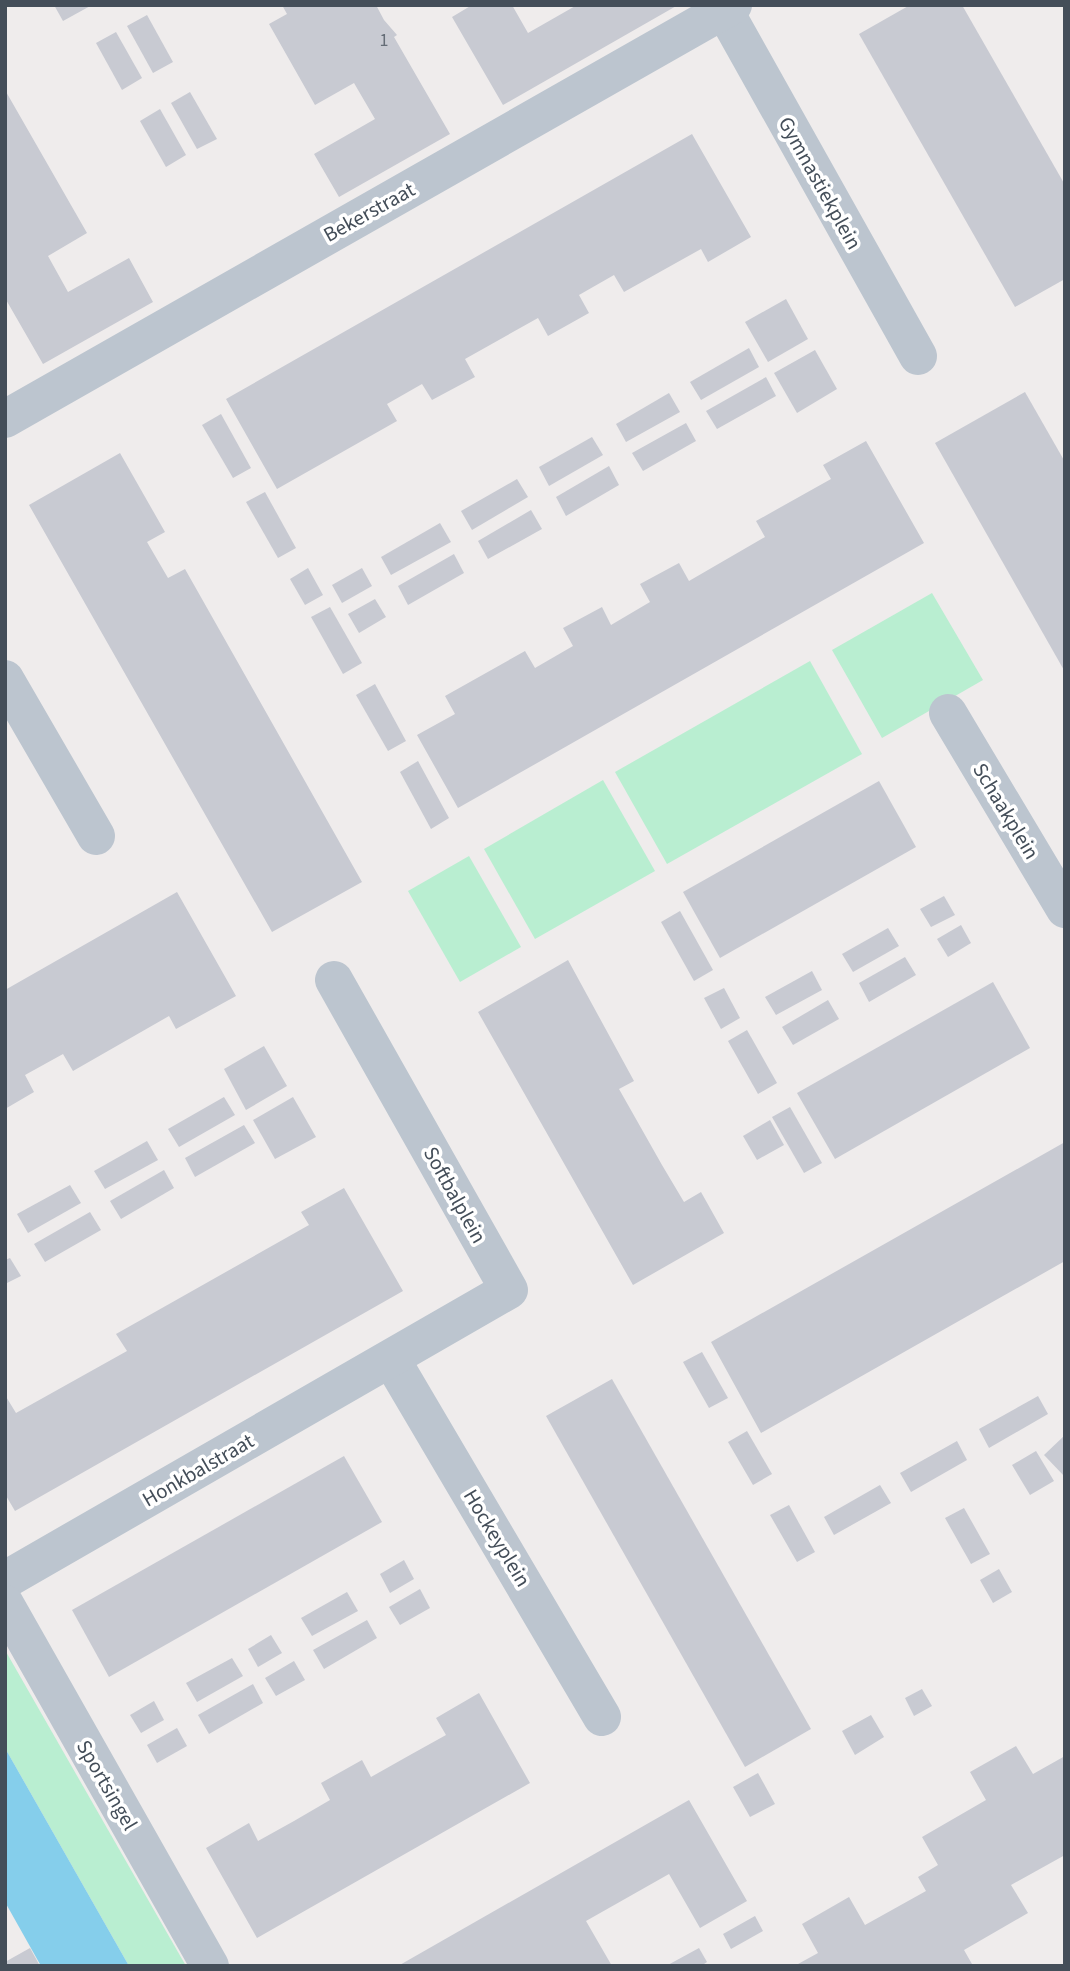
<svg xmlns="http://www.w3.org/2000/svg" width="1070" height="1971" viewBox="0 0 1070 1971" font-family="'Source Sans 3',sans-serif">
  <style>
    .green { fill: #b9eed1 }
    .water { fill: #85ceeb }
    .building { fill: #c8cad2 }
    .lines { fill: none; stroke-linecap: round; stroke-linejoin: round }
    .minor { stroke: #bcc5cf; stroke-width: 38 }
    .labels { text-anchor: middle; dominant-baseline: central; stroke-width: 7; stroke-linejoin: round; paint-order: stroke }
    .number-label { font-size: 18px; fill: #656d77 }
    .street-label { font-size: 21px; fill: #444e59; stroke: #fff }
  </style>
  <rect width="100%" height="100%" fill="#efecec"/>
  <!-- green -->
  <g class="green">
    <path d="M932 593 983 680 882 738 832 650Z"/>
    <path d="M810 661 862 754 667 864 615 772Z"/>
    <path d="M603 780 655 871 535 939 484 849Z"/>
    <path d="M469 856 521 947 460 982 408 891Z"/>
    <path d="M5 1650 186 1966H129L5 1748Z"/>
  </g>
  <!-- water -->
  <path class="water" d="M5 1748 129 1966H41L5 1902Z"/>
  <!-- building -->
  <g class="building">
    <path d="M54 5H92L63 21Z"/>
    <path d="M282 5H376L384 20 397 35 394 37 450 134 339 197 314 154 375 119 354 83 315 105 269 24 287 14Z"/>
    <path d="M472 5H512L528 33 577 5H678L503 105 452 17Z"/>
    <path d="M910 5H962L1065 185V279L1015 307 859 34Z"/>
    <path d="M147 15 173 62 153 73 127 26Z"/>
    <path d="M116 32 142 78 122 90 96 43Z"/>
    <path d="M5 90 87 233 48 256 68 292 129 258 153 302 43 364 5 298Z"/>
    <path d="M190 92 217 139 197 149 171 103Z"/>
    <path d="M160 109 186 155 166 167 140 121Z"/>
    <path d="M692 134 751 237 708 262 701 249 624 292 614 275 579 295 589 313 548 336 538 318 465 359 475 377 432 400 422 384 387 404 397 421 277 489 226 399Z"/>
    <path d="M786 299 808 339 768 362 745 322Z"/>
    <path d="M749 348 759 367 701 400 690 382Z"/>
    <path d="M815 350 837 389 797 413 774 373Z"/>
    <path d="M766 377 776 396 717 429 706 411Z"/>
    <path d="M1025 392 1065 462V672L935 443Z"/>
    <path d="M669 393 680 412 626 442 616 424Z"/>
    <path d="M221 414 251 468 233 478 202 425Z"/>
    <path d="M686 423 696 441 643 471 632 453Z"/>
    <path d="M592 437 603 455 549 486 539 467Z"/>
    <path d="M866 441 924 543 458 808 417 735 455 714 445 696 525 651 535 668 573 646 563 628 602 607 611 625 650 602 640 584 679 563 689 581 765 537 756 521 831 479 823 465Z"/>
    <path d="M120 453 165 532 147 542 168 578 185 569 362 882 272 932 29 505Z"/>
    <path d="M609 466 619 485 566 516 556 497Z"/>
    <path d="M517 479 528 497 472 530 461 511Z"/>
    <path d="M265 492 296 548 278 558 246 502Z"/>
    <path d="M531 510 542 529 488 559 478 541Z"/>
    <path d="M440 523 451 542 391 575 381 557Z"/>
    <path d="M454 554 464 573 408 605 398 586Z"/>
    <path d="M308 568 323 595 305 605 290 579Z"/>
    <path d="M362 568 372 586 342 603 332 585Z"/>
    <path d="M375 599 386 617 359 633 348 614Z"/>
    <path d="M330 607 362 663 343 674 311 617Z"/>
    <path d="M375 684 406 741 388 751 356 695Z"/>
    <path d="M418 761 449 818 431 829 400 772Z"/>
    <path d="M879 781 916 847 720 958 683 892Z"/>
    <path d="M177 892 236 996 176 1029 169 1016 73 1071 63 1054 25 1075 34 1092 5 1109V990Z"/>
    <path d="M944 896 955 915 931 927 920 909Z"/>
    <path d="M680 911 713 970 694 981 661 922Z"/>
    <path d="M961 925 971 943 948 957 937 939Z"/>
    <path d="M888 928 899 946 853 972 842 954Z"/>
    <path d="M905 957 916 975 869 1002 859 983Z"/>
    <path d="M568 960 634 1081 619 1089 662 1165 684 1202 701 1192 724 1233 633 1285 478 1012Z"/>
    <path d="M812 971 822 990 776 1015 765 997Z"/>
    <path d="M993 982 1030 1048 835 1159 797 1093Z"/>
    <path d="M724 988 740 1018 721 1029 704 998Z"/>
    <path d="M828 1000 839 1019 793 1045 782 1027Z"/>
    <path d="M747 1030 777 1083 758 1094 728 1041Z"/>
    <path d="M264 1046 287 1086 246 1110 224 1069Z"/>
    <path d="M224 1097 235 1115 179 1147 168 1129Z"/>
    <path d="M293 1097 316 1137 275 1159 253 1120Z"/>
    <path d="M790 1107 822 1163 804 1173 772 1117Z"/>
    <path d="M770 1120 784 1145 757 1160 743 1136Z"/>
    <path d="M244 1125 255 1143 195 1177 185 1158Z"/>
    <path d="M147 1141 158 1160 105 1189 94 1171Z"/>
    <path d="M1065 1142V1239L1063 1240 1065 1243V1261L761 1433 711 1342Z"/>
    <path d="M164 1170 174 1188 121 1219 110 1201Z"/>
    <path d="M70 1185 81 1203 28 1233 17 1214Z"/>
    <path d="M344 1188 403 1291 15 1511 5 1494V1395L16 1413 127 1351 116 1334 309 1225 301 1212Z"/>
    <path d="M90 1212 101 1230 45 1262 34 1244Z"/>
    <path d="M10 1258 21 1276 5 1284V1260Z"/>
    <path d="M702 1352 728 1398 709 1408 683 1362Z"/>
    <path d="M612 1379 811 1729 745 1767 546 1416Z"/>
    <path d="M1038 1396 1048 1414 989 1448 979 1429Z"/>
    <path d="M747 1431 772 1474 753 1485 728 1442Z"/>
    <path d="M1065 1435V1477L1044 1455Z"/>
    <path d="M957 1441 967 1460 911 1492 900 1473Z"/>
    <path d="M1036 1451 1054 1481 1030 1495 1012 1465Z"/>
    <path d="M344 1456 382 1522 109 1677 72 1610Z"/>
    <path d="M880 1485 891 1503 834 1535 824 1517Z"/>
    <path d="M789 1505 815 1552 797 1562 770 1515Z"/>
    <path d="M964 1508 990 1554 971 1564 945 1518Z"/>
    <path d="M404 1560 414 1579 390 1593 380 1574Z"/>
    <path d="M999 1569 1012 1592 993 1603 980 1580Z"/>
    <path d="M420 1589 430 1608 400 1625 389 1607Z"/>
    <path d="M347 1592 358 1611 312 1636 301 1618Z"/>
    <path d="M367 1620 377 1638 324 1669 313 1650Z"/>
    <path d="M271 1635 282 1653 258 1667 248 1649Z"/>
    <path d="M232 1658 243 1676 197 1702 186 1683Z"/>
    <path d="M294 1661 305 1680 276 1696 265 1678Z"/>
    <path d="M253 1684 263 1703 209 1734 198 1715Z"/>
    <path d="M922 1689 932 1706 914 1716 905 1698Z"/>
    <path d="M479 1693 530 1783 257 1938 206 1848 249 1823 258 1841 294 1821 330 1800 321 1783 362 1760 371 1777 410 1755 446 1735 436 1718Z"/>
    <path d="M154 1701 164 1720 141 1733 130 1715Z"/>
    <path d="M871 1715 884 1737 855 1755 842 1731Z"/>
    <path d="M177 1728 187 1746 157 1763 147 1745Z"/>
    <path d="M1016 1746 1033 1774 1065 1756V1855L1011 1885 1028 1913 964 1950 972 1964 968 1966H799L798 1964 818 1953 802 1924 849 1897 865 1925 926 1891 918 1877 938 1865 922 1837 986 1800 970 1772Z"/>
    <path d="M758 1773 775 1804 750 1817 733 1787Z"/>
    <path d="M689 1800 747 1901 700 1928 669 1874 586 1921 612 1966H398Z"/>
    <path d="M755 1916 763 1931 731 1949 723 1934Z"/>
    <path d="M30 1948 40 1966H5V1962Z"/>
    <path d="M699 1948 707 1962 701 1966H666Z"/>
  </g>
  <g class="lines">
    <!-- minor -->
    <g class="minor">
      <path d="M724 10 918 356"/>
      <path d="M5 419 733 5"/>
      <path d="M5 679 96 836"/>
      <path d="M948 713 1065 909"/>
      <path d="M391 1359 602 1717"/>
      <path d="M5 1580 509 1290 334 980"/>
      <path d="M5 1604 210 1966"/>
    </g>
  </g>
  <g class="labels">
    <!-- number labels -->
    <g class="number-label">
      <text x="384" y="40">1</text>
    </g>
    <!-- street labels -->
    <g class="street-label">
      <text transform="translate(820 183) rotate(61)">Gymnastiekplein</text>
      <text transform="translate(369 212) rotate(-29)">Bekerstraat</text>
      <text transform="translate(1006 811) rotate(59)">Schaakplein</text>
      <text transform="translate(455 1195) rotate(61)">Softbalplein</text>
      <text transform="translate(198 1470) rotate(-30)">Honkbalstraat</text>
      <text transform="translate(497 1538) rotate(59)">Hockeyplein</text>
      <text transform="translate(107 1785) rotate(60)">Sportsingel</text>
    </g>
  </g>
  <!-- border -->
  <rect width="1070" height="1971" fill="none" stroke="#444e59" stroke-width="14"/>
</svg>
